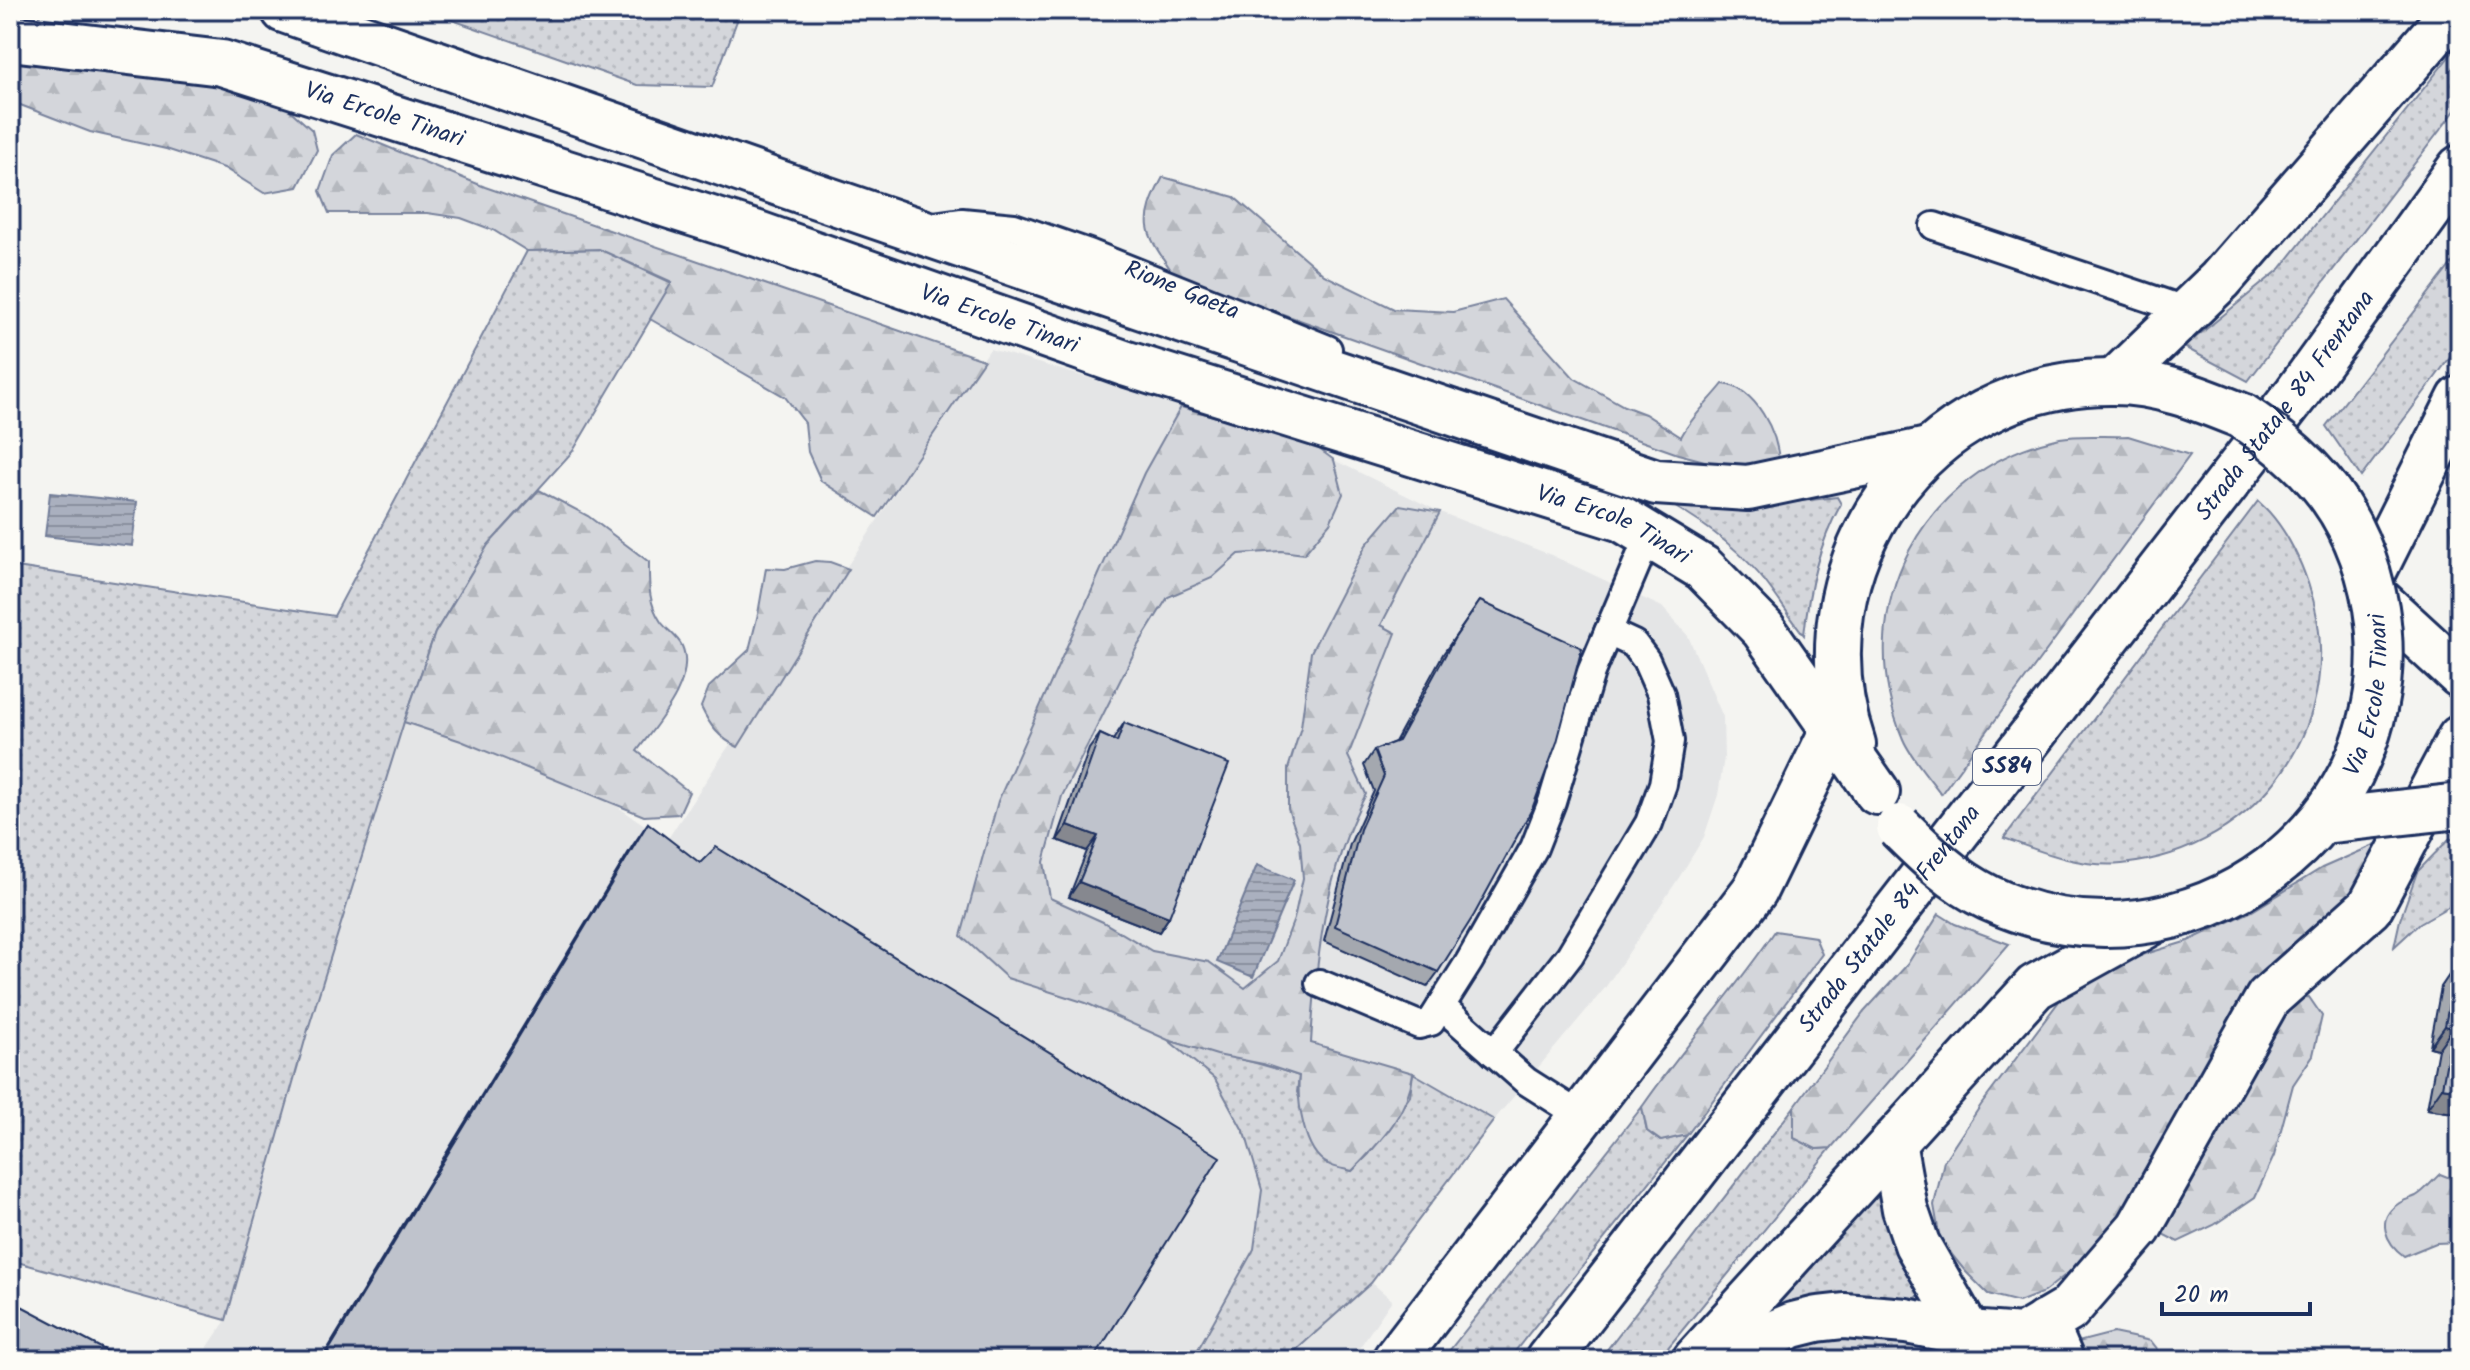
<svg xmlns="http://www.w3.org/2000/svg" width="2470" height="1370" viewBox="0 0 2470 1370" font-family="Kalam,sans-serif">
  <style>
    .built { fill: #e4e5e6 }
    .grass { fill: url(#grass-dots); stroke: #78829c; stroke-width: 2 }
    .forest { fill: url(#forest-firs); stroke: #78829c; stroke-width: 2 }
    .water { fill: url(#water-rules); stroke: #717c98; stroke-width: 2 }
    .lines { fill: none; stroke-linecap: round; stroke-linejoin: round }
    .lane-casing { stroke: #1b2f5e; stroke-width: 32 }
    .street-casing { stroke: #1b2f5e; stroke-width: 50 }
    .secondary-casing { stroke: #1b2f5e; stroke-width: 50 }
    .primary-casing { stroke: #1b2f5e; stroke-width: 50 }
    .lane { stroke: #fdfcf7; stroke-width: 26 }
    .street { stroke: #fdfcf7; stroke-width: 44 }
    .secondary { stroke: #fdfcf7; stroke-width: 44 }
    .primary { stroke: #fdfcf7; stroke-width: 44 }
    .secondary-bridge-casing { stroke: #1b2f5e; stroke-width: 50; stroke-linecap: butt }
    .secondary-bridge { stroke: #fdfcf7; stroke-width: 44 }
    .wall { fill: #a4a8af; stroke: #1b2f5e; stroke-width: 2 }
    .shaded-wall { fill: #86888f; stroke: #1b2f5e; stroke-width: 2 }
    .building { fill: #bfc3cc; stroke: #1b2f5e; stroke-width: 2 }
    .labels { text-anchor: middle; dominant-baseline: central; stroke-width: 6; stroke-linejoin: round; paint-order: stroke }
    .shield { fill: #fdfcf7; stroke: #5f6c8c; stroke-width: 2 }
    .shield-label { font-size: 22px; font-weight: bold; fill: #1b2f5e }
    .street-label { font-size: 24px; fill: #1b2f5e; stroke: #fdfcf7 }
  </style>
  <defs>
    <pattern id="grass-dots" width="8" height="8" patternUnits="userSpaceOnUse" patternTransform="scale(2)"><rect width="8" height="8" fill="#d4d6db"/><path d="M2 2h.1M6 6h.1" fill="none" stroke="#b5b8be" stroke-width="1.8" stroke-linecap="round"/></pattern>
    <pattern id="forest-firs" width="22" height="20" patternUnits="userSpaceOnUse" patternTransform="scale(2)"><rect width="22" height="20" fill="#d4d6db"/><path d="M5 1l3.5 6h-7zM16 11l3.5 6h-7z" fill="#b5b8be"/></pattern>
    <pattern id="water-rules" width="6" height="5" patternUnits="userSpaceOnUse" patternTransform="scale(2)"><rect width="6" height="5" fill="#aab0bf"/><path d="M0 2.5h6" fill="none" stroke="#8a909e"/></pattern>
  </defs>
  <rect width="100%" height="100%" fill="#f4f4f1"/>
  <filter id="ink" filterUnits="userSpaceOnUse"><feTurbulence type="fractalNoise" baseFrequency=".0125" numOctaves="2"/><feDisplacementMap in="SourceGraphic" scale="16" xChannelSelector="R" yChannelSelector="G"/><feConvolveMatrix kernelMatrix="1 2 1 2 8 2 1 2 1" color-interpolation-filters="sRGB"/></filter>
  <g filter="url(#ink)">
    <!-- built -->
    <path class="built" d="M990 349 1311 443 1334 460 1440 512 1551 555 1662 607 1688 636 1723 717 1724 758 1718 795 1704 837 1680 876 1605 988 1494 1120 1371 1282 1392 1300 1351 1360H199L226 1320 309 1026 404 722 461 741 609 801 667 840Z"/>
    <!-- grass -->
    <g class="grass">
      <path d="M424 10H741L712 87 637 85Z"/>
      <path d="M2460 43V104L2248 381 2184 347 2280 269Z"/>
      <path d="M599 249 672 283 573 451 488 545 435 633 404 722 309 1026 226 1320 10 1260V566L334 616 527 251Z"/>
      <path d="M2460 253V344L2361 477 2326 426Z"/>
      <path d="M2460 450V577C2450 536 2441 489 2460 450Z"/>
      <path d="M1837 497 1841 504C1818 546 1809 588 1804 635 1791 619 1780 601 1767 584 1741 550 1707 525 1670 504L1730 509Z"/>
      <path d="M2258 501C2282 522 2298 554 2308 583 2355 717 2260 851 2122 864 2080 868 2042 852 2004 838Z"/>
      <path d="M2449 839 2460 840V900L2420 923 2394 947 2400 920 2417 872Z"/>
      <path d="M1168 1040C1212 1053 1256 1061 1299 1076L1297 1092 1325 1163 1352 1171 1369 1154 1410 1096 1413 1073 1494 1120 1371 1283 1285 1360H1192L1254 1249 1262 1190 1246 1136 1215 1079Z"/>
      <path d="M1642 1107 1647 1131 1660 1141 1687 1135 1508 1360H1442Z"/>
      <path d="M1794 1107V1138L1816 1149 1831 1148 1658 1360H1599Z"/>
      <path d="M1877 1173C1887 1216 1893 1258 1923 1292L1910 1303 1782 1307 1768 1303Z"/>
      <path d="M1799 1334 2043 1348 2048 1360H1753Z"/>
    </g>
    <!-- forest -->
    <g class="forest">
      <path d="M10 49 217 83 284 105 312 130 317 150 298 187 264 193 224 168 166 149 90 132 10 101Z"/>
      <path d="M356 134 485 187 984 360 877 517 821 481 808 452 805 423 785 397 650 319 672 282 599 249 527 251 493 230 461 218 427 213H329L320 191 333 155Z"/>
      <path d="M1163 177 1234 197 1324 275 1394 309 1453 312 1503 299 1574 378 1624 406 1645 414 1681 437C1691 417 1709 402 1723 384 1756 388 1778 433 1779 463L1743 471 1678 454 1175 276C1146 233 1137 226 1163 177Z"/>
      <path d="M1181 407 1311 443 1334 460 1343 494 1330 523 1304 554 1281 551 1239 554 1212 578 1168 597 1137 647 1062 796 1044 862 1050 898 1103 922 1152 951 1209 962 1245 988 1278 961 1294 919 1303 878 1300 843 1288 809V769L1301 727 1311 652 1366 545 1400 505 1440 512 1381 625 1396 633 1348 756 1366 794C1325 871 1316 958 1311 1043L1413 1073C1408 1115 1380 1142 1352 1171 1344 1169 1335 1168 1328 1164 1303 1152 1297 1100 1299 1076L1263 1064 1217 1055 1168 1040 1086 1003 1007 978 961 936 998 801 1144 473Z"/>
      <path d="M2128 436 2190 455 1941 794C1929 777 1911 758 1903 739 1848 608 1922 468 2060 438 2081 434 2106 437 2128 436Z"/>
      <path d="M539 490 588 516 649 562C649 584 648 603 661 622 667 630 678 637 682 646 697 680 656 725 637 751L689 792 679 814 644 816 461 741 404 722 435 633 488 545Z"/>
      <path d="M815 561 830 562 849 569 738 747C719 738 710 726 701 707L709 687 749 650 758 614 766 568 785 569Z"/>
      <path d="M2390 838 2362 887 2306 933 2278 961 2149 1183 2083 1261 2044 1292 2019 1302 1988 1294 1965 1271 1940 1240 1934 1205 1944 1161 1981 1105 2066 992 2126 960 2188 941 2252 911 2322 868Z"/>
      <path d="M1939 914 1955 924 2009 944 1831 1148 1816 1149 1794 1138V1107L1864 1012 1907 965Z"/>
      <path d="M1775 931 1815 937 1822 954 1687 1135 1661 1141 1647 1131 1642 1107C1683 1047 1734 992 1775 931Z"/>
      <path d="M2309 997 2322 1016 2313 1055 2293 1085 2274 1156 2255 1197 2214 1225 2178 1242 2153 1229 2283 999Z"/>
      <path d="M2440 1174 2460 1182V1242L2436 1243 2404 1256C2386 1243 2375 1219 2398 1204 2403 1200 2410 1199 2416 1196 2425 1191 2432 1181 2440 1174Z"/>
      <path d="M2113 1333 2151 1341 2166 1360H2079L2078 1342Z"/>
    </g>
    <!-- water -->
    <g class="water">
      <path d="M50 493 137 502 132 546 45 536Z"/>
      <path d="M1257 865 1294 880 1253 977 1217 962Z"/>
    </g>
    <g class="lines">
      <!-- lane casing -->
      <g class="lane-casing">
        <g id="lane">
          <path d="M1934 226 2188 311"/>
          <path id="s1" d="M926 227 962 222 1014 227 1089 253 1328 349"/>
          <path d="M1319 983 1419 1025 1431 1022 1469 962 1534 848 1552 802 1591 672 1649 535"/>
          <path d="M1441 1006 1526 1081 1581 1116"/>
          <path d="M1494 1053 1570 955 1649 823 1663 784 1670 741 1661 694 1646 660 1634 644 1608 632"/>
        </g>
      </g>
      <!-- street casing -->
      <g class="street-casing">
        <g id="street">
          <path d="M1893 1142 1905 1209 1917 1244 1968 1333"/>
          <path d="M2045 1323 2061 1360"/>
          <path d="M1718 1360 1762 1338 1793 1325 1817 1319 1844 1316 1906 1321 1968 1333 2022 1337 2068 1310 2139 1228 2268 998 2370 907 2460 738"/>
        </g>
      </g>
      <!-- secondary casing -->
      <g class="secondary-casing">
        <g id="secondary">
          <path d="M284 10 805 192 1656 482 1748 488 1928 450"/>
          <path id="s2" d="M10 38 222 63 758 234 1124 363 1622 519 1703 568 1763 629 1877 792"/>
          <path d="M2374 596 2460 675"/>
          <path d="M1853 744C1792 566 1924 380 2113 382 2159 382 2200 399 2242 416"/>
        </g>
      </g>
      <!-- primary casing -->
      <g class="primary-casing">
        <g id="primary">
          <path d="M2114 382 2220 280 2455 10"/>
          <path d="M2371 577 2460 399"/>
          <path d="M1395 1360 1755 890 1842 711"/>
          <path id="s3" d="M1548 1360 2297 393 2460 168"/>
          <path d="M1695 1360 2035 987 2156 920"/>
        </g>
      </g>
      <!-- lane -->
      <use href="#lane" class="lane"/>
      <!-- street -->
      <use href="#street" class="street"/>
      <!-- secondary -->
      <use href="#secondary" class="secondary"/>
      <!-- primary -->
      <use href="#primary" class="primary"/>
      <!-- secondary-bridge casing -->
      <g class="secondary-bridge-casing">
        <g id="secondary-bridge">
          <path d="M2323 821 2460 806"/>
          <path id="s4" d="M1899 827C1926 854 1954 881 1989 898 2188 990 2411 825 2376 608 2368 563 2350 517 2320 482 2297 455 2271 435 2242 416"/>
        </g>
      </g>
      <!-- secondary-bridge -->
      <use href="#secondary-bridge" class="secondary-bridge"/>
    </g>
    <!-- wall -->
    <g class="wall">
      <path d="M1480 601 1438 972 1427 987 1324 941 1350 844 1374 791 1364 765 1374 750 1395 742 1443 654Z"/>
      <path d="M1124 723 1169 917 1159 932 1069 897 1087 851 1057 840 1089 749 1100 734 1113 740Z"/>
      <path d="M648 823 1093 1360H321L633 845Z"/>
      <path d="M2456 965 2460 966V1114L2427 1109 2438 1049 2430 1047 2441 987Z"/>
    </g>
    <!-- shaded-wall -->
    <g class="shaded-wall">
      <path d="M1068 825 1098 836 1087 851 1057 840Z"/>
      <path d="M1079 882 1169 917 1159 932 1069 897Z"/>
      <path d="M2445 1026 2453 1028 2438 1049 2430 1047Z"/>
      <path d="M2442 1087 2460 1090V1114L2427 1109Z"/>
    </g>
    <!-- building -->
    <g class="building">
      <path d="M1480 601 1582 648 1557 742 1532 809 1474 915 1438 972 1335 926 1360 829 1384 776 1374 750 1398 741 1454 639Z"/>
      <path d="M1124 723 1229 764 1169 917 1079 882 1098 836 1068 825 1100 734 1117 742Z"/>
      <path d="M648 823 700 863 716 847 1220 1157 1093 1360H323Z"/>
      <path d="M2456 965 2460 966V1090L2442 1087 2453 1028 2445 1026Z"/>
      <path d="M10 1300 124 1360H10Z"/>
      <path d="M2261 1353 2287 1360H2259Z"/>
    </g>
  </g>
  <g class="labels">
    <!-- shield labels -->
    <rect class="shield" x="1973" y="749" width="68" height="36" rx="6"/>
    <g class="shield-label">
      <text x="2007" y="767">SS84</text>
    </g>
    <!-- street labels -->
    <g class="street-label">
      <text stroke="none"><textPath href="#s2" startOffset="384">Via Ercole Tinari</textPath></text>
      <text stroke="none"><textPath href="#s1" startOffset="268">Rione Gaeta</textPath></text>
      <text stroke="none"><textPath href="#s2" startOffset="1032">Via Ercole Tinari</textPath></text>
      <text stroke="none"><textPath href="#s3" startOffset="1206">Strada Statale 84 Frentana</textPath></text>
      <text stroke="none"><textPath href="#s2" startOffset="1680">Via Ercole Tinari</textPath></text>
      <text stroke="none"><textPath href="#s4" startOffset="620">Via Ercole Tinari</textPath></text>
      <text stroke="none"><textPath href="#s3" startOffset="558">Strada Statale 84 Frentana</textPath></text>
    </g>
  </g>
  <!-- margin -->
  <rect width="2470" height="1370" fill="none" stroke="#fdfcf7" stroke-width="40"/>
  <rect x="20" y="20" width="2430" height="1330" fill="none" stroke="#1b2f5e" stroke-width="3" filter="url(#ink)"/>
  <!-- scale -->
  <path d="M2162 1302v12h148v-12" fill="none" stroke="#1b2f5e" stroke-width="4"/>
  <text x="2174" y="1302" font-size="24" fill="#1b2f5e" stroke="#fdfcf7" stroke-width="6" paint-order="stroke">20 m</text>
</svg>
